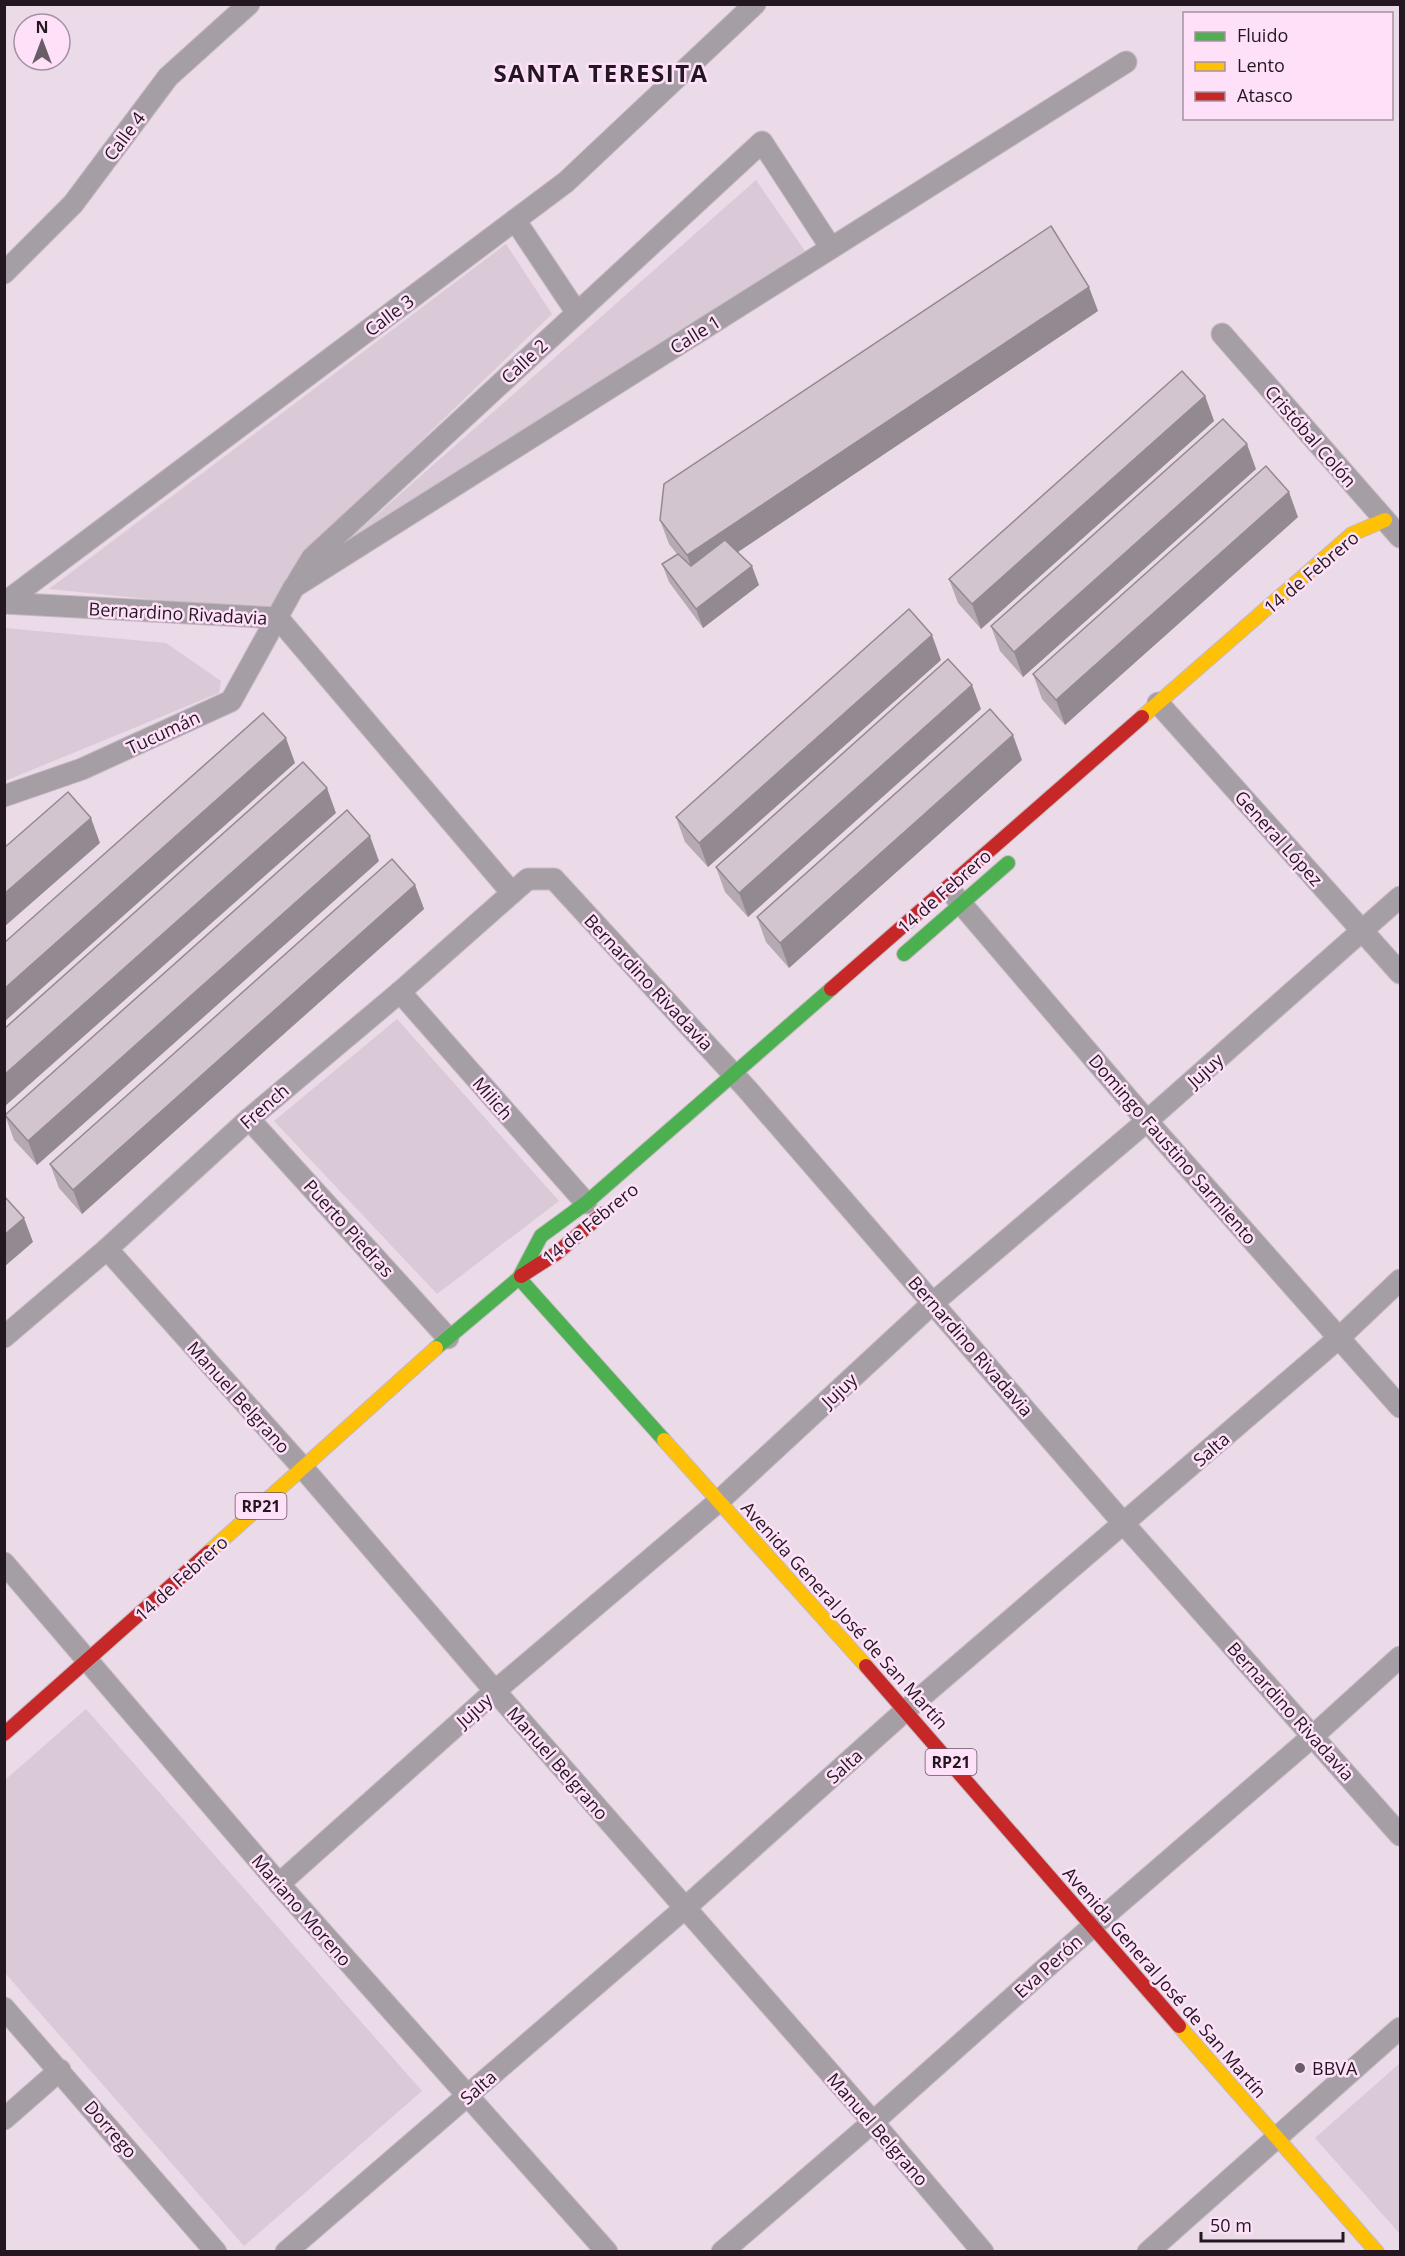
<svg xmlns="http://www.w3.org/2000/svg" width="1405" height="2256" viewBox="0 0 1405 2256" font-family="'Open Sans',sans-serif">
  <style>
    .green { fill: #dacad7 }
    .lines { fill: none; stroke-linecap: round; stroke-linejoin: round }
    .street-casing { stroke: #c5b9c3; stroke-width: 23 }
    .fast-casing { stroke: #c5b9c3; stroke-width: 16 }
    .slow-casing { stroke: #c5b9c3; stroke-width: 16 }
    .jam-casing { stroke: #c5b9c3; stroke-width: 16 }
    .street { stroke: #a59ea5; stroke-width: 21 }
    .fast { stroke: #4caf50; stroke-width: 14 }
    .slow { stroke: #ffc107; stroke-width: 14 }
    .jam { stroke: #c62828; stroke-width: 14 }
    .wall { fill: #b5a9b2 }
    .shaded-wall { fill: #938a91 }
    .building { fill: #d2c5cf; stroke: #938a91; stroke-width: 1.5 }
    .poi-dot { fill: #695c66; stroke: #fee1f8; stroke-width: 2 }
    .labels { text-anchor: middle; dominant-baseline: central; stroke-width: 5; stroke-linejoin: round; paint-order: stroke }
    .shield { fill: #fee1f8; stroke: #655462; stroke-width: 1.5 }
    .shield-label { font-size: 16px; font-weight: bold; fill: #231821 }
    .street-label { font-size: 18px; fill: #231821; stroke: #fee1f8 }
    .poi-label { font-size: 18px; fill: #231821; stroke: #fee1f8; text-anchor: start }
    .district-label { font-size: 24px; font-weight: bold; letter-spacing: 1.5px; fill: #231821; stroke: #fee1f8 }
  </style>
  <rect width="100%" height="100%" fill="#ebdae7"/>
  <!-- green -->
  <g class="green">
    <path d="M756 180 805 251 347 541Z"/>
    <path d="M506 244 552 314 305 553 267 611 49 589Z"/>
    <path d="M5 628 166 643 221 681 219 693 5 781Z"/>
    <path d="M397 1019 559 1201 437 1294 274 1121Z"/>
    <path d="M86 1709 422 2091 244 2246 5 1973V1780Z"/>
    <path d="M1400 2063V2234L1315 2138Z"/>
  </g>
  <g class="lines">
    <!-- street casing -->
    <g class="street-casing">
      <g id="street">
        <path d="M515 220 577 313"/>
        <path d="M4 273 73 204 168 77 249 4"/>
        <path d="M1222 334 1400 537"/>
        <path d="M298 581 312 558 762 142 831 248"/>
        <path d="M4 603 566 182 755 4"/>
        <path d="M4 603 278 618 512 893"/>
        <path d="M1158 703 1400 973"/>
        <path d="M4 796 82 769 231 701 294 587 1126 62"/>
        <path d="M953 894 1147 1121 1400 1407"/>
        <path d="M400 992 586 1203"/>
        <path d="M249 1119 448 1338"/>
        <path d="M107 1249 303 1468 495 1691 873 2122 983 2252"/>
        <path d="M4 1337 107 1249 249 1119 400 992 512 893 528 879H554L747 1089 1124 1524 1400 1835"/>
        <path d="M4 1563 279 1884 607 2252"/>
        <path d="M279 1884 495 1691 719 1501 934 1302 1147 1121 1400 897"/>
        <path d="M4 2008 216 2252"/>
        <path d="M4 2119 60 2070"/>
        <path d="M286 2252 685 1908 906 1710 1340 1337 1400 1280"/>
        <path d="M722 2252 873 2122 1094 1925 1313 1736 1400 1657"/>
        <path d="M1148 2252 1400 2028"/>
      </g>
    </g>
    <!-- fast casing -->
    <g class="fast-casing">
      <g id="fast">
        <path d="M904 954 1008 863"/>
        <path d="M519 1278 541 1236 586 1203 831 989"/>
        <path d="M436 1348 519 1278 664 1440"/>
      </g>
    </g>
    <!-- slow casing -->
    <g class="slow-casing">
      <g id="slow">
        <path d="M1142 717 1352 534 1385 520"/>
        <path d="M664 1440 866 1666"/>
        <path d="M209 1552 436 1348"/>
        <path d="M1179 2026 1377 2252"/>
      </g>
    </g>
    <!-- jam casing -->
    <g class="jam-casing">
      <g id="jam">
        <path d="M831 989 1142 717"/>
        <path d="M521 1276 557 1253 602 1214"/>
        <path d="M866 1666 1179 2026"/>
        <path d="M4 1734 209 1552"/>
      </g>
    </g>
    <!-- street -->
    <use href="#street" class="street"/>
    <!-- fast -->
    <use href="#fast" class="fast"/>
    <!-- slow -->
    <use href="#slow" class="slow"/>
    <!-- jam -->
    <use href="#jam" class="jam"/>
  </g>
  <!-- wall -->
  <g class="wall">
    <path d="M1098 311 738 552 759 585 703 628 669 582 662 564 677 554 669 544 660 520Z"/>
    <path d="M1205 396 1214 421 981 629 958 603 949 579Z"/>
    <path d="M1256 469 1023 677 1000 651 991 626Z"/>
    <path d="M1298 517 1065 725 1042 699 1033 674Z"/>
    <path d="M941 660 708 867 685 842 676 817Z"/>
    <path d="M981 709 748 917 725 892 716 867Z"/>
    <path d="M1022 760 789 968 766 942 757 917Z"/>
    <path d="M379 861 37 1165 14 1140 5 1115Z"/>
    <path d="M415 885 424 909 82 1214 59 1188 50 1164Z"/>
  </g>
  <!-- shaded-wall -->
  <g class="shaded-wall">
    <path d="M1089 287 1098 311 696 580 687 555Z"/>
    <path d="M1205 396 1214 421 981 629 972 604Z"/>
    <path d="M1247 444 1256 469 1023 677 1014 652Z"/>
    <path d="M1289 492 1298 517 1065 725 1056 700Z"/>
    <path d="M752 566 759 585 703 628 696 609Z"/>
    <path d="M932 635 941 660 708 867 699 843Z"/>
    <path d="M972 685 981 709 748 917 739 893Z"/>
    <path d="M1013 735 1022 760 789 968 780 943Z"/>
    <path d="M286 738 295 763 4 1022V989Z"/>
    <path d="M327 788 336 813 4 1107V1075Z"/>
    <path d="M91 818 100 843 4 927V894Z"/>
    <path d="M370 836 379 861 37 1165 28 1141Z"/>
    <path d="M415 885 424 909 82 1214 73 1190Z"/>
    <path d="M24 1218 33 1242 4 1267V1235Z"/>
  </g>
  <!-- building -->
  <g class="building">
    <path d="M1051 226 1089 287 687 555 660 520 664 484Z"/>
    <path d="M1182 371 1205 396 972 604 949 579Z"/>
    <path d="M1223 419 1247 444 1014 652 991 626Z"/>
    <path d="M1266 466 1289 492 1056 700 1033 674Z"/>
    <path d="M725 540 752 566 696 609 662 564 678 554 691 566Z"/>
    <path d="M909 609 932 635 699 843 676 817Z"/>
    <path d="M948 659 972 685 739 893 716 867Z"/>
    <path d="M990 709 1013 735 780 943 757 917Z"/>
    <path d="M263 713 286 738 4 989V943Z"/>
    <path d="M303 762 327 788 4 1075V1029Z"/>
    <path d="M68 792 91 818 4 894V848Z"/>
    <path d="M347 810 370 836 28 1141 5 1115Z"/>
    <path d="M392 859 415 885 73 1190 50 1164Z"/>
    <path d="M4 1196 24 1218 4 1235Z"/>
  </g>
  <!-- markers -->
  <circle class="poi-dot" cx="1300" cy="2068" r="6"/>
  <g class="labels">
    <!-- shield labels -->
    <g class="shield">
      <rect x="235.5" y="1493" width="51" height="26" rx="4.5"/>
      <rect x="925.5" y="1749" width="51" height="26" rx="4.5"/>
    </g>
    <g class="shield-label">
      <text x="261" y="1506">RP21</text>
      <text x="951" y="1762">RP21</text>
    </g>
    <!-- street labels -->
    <g class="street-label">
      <text transform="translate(124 136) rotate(-53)">Calle 4</text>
      <text transform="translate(389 315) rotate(-37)">Calle 3</text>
      <text transform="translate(695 334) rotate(-32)">Calle 1</text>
      <text transform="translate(524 361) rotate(-43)">Calle 2</text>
      <text transform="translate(1311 436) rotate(49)">Cristóbal Colón</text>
      <text transform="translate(1311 572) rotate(-40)">14 de Febrero</text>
      <text transform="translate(178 613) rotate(3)">Bernardino Rivadavia</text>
      <text transform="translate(163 732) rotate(-25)">Tucumán</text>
      <text transform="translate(1279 838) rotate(48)">General López</text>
      <text transform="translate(944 891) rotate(-41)">14 de Febrero</text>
      <text transform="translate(649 982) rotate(47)">Bernardino Rivadavia</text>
      <text transform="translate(1205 1070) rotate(-42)">Jujuy</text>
      <text transform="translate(493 1098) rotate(49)">Milich</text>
      <text transform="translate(264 1106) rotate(-41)">French</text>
      <text transform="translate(1173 1149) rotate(49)">Domingo Faustino Sarmiento</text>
      <text transform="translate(590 1223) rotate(-39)">14 de Febrero</text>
      <text transform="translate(349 1228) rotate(48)">Puerto Piedras</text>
      <text transform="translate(971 1346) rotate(49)">Bernardino Rivadavia</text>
      <text transform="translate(839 1390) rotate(-43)">Jujuy</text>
      <text transform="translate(239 1397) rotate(48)">Manuel Belgrano</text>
      <text transform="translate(1211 1449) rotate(-41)">Salta</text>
      <text transform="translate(181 1578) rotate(-42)">14 de Febrero</text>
      <text transform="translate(845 1615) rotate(48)">Avenida General José de San Martín</text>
      <text transform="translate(474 1710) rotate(-42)">Jujuy</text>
      <text transform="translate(1291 1711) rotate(48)">Bernardino Rivadavia</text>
      <text transform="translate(558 1763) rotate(49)">Manuel Belgrano</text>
      <text transform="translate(844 1766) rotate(-42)">Salta</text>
      <text transform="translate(302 1910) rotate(49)">Mariano Moreno</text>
      <text transform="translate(1048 1966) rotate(-42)">Eva Perón</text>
      <text transform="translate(1165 1982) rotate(49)">Avenida General José de San Martín</text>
      <text transform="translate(478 2087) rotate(-41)">Salta</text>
      <text transform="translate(111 2129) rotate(49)">Dorrego</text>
      <text transform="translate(878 2129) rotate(49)">Manuel Belgrano</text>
    </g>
    <!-- poi labels -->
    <g class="poi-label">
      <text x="1312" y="2068">BBVA</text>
    </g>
    <!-- district labels -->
    <g class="district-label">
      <text x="601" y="72">SANTA TERESITA</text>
    </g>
  </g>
  <!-- border -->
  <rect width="1405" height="2256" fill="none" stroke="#231821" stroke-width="12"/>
  <!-- legend -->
  <rect x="1183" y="12" width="210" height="108" fill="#fee1f8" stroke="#a691a2" stroke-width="1.5"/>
  <rect x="1195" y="32" width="30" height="9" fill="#4caf50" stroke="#a691a2" stroke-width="1.5"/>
  <text x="1237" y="42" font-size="18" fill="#231821">Fluido</text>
  <rect x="1195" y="62" width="30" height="9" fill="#ffc107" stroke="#a691a2" stroke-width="1.5"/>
  <text x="1237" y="72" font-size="18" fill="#231821">Lento</text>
  <rect x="1195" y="92" width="30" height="9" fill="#c62828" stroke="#a691a2" stroke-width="1.5"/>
  <text x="1237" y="102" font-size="18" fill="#231821">Atasco</text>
  <!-- north arrow -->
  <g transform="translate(42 42)"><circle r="28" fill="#fee1f8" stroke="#a691a2" stroke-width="1.5"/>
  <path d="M0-4.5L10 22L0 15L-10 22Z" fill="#695c66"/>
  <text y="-9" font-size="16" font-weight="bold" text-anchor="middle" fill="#231821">N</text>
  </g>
  <!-- scale -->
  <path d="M1201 2232v9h142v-9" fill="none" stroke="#231821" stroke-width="3"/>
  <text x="1210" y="2232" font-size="18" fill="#231821" stroke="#fee1f8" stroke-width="4.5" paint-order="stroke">50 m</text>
</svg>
